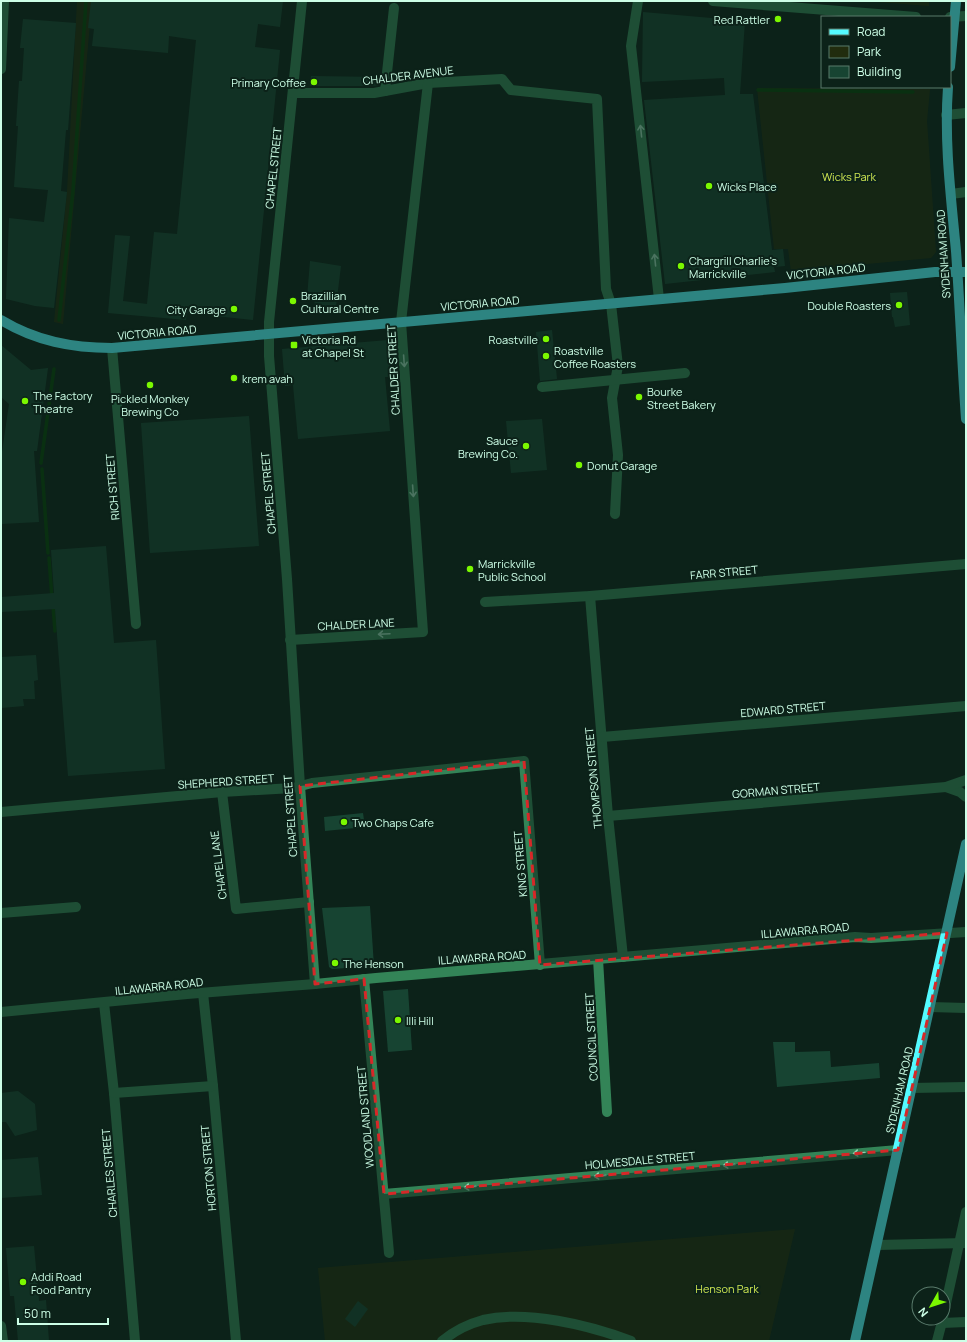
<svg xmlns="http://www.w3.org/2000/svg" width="967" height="1342" viewBox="0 0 967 1342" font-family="Manrope,sans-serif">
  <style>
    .green { fill: #212c0e }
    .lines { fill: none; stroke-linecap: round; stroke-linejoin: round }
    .stream { stroke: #064108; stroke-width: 3.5 }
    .building { fill: #174432 }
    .minor { stroke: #338457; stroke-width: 10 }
    .major { stroke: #54faff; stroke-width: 10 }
    .oneway { stroke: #97d4b5 }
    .marked { fill: none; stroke: #d62828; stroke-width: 3; stroke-dasharray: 8 5; stroke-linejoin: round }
    .poi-dot { fill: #7bf800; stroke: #0c2219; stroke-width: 1.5 }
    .labels { text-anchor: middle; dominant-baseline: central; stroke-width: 4; stroke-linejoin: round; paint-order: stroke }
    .poi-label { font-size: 11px; fill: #cdffe7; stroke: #0c2219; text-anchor: start }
    .street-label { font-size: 11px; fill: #cdffe7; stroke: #0c2219 }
    .park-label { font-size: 11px; fill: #d0e751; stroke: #0c2219 }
  </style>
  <rect width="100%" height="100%" fill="#0c2219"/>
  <!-- green -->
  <g class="green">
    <path d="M77 1H92L63 324 54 322 67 192Z"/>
    <path d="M865 1H929V6Z"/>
    <path d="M757 88 930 89 927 121 936 252 931 258 791 271 788 249H774Z"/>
    <path d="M795 1229 769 1341H325L318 1268Z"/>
  </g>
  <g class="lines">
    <!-- stream -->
    <g class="stream">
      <path d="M758 90 913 92"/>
      <path d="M59 320 73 191 86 1"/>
      <path d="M41 463 54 369"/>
      <path d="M42 469 48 553"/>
      <path d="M49 558 52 598"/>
      <path d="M53 606 55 631"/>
    </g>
  </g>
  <!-- building -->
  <g class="building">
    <path d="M91 1H283L280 27 258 24 255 47 280 50 253 320 187 313 186 320 108 313 115 235 130 236 123 301 147 304 154 232 177 234 196 40 169 36 168 53 92 46 94 29 88 28Z"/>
    <path d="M643 12 745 21 740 94H753L772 250 783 249 785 266 774 267 775 272 665 284 644 100 725 95 724 78 642 82Z"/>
    <path d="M23 19 76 23 68 130H66L61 191 67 192 54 308 35 306 6 299 9 218 44 222 48 190 14 187 18 126H16L19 81H22L24 48H20Z"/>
    <path d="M311 76 380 77V81L379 85 373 86H310Z"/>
    <path d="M310 261 341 266 336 306 314 309 315 300 307 298Z"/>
    <path d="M907 292 910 325 895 327 893 317H892L890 293Z"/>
    <path d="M552 330 557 379 540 381 536 332Z"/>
    <path d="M388 340 391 377H385L390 431 298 439 293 385 285 386 282 349Z"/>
    <path d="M1 345 31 370 48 368 37 451H34L39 522 1 524V459L9 404 1 397Z"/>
    <path d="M249 416 259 546 150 553 141 423Z"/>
    <path d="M542 419 547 470 511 473 506 421Z"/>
    <path d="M106 546 114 643 156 640 165 769 68 776 55 609 1 612V597L54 593 51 550Z"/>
    <path d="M36 655 38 680 34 681 35 699H23L24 706 1 708V657Z"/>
    <path d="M363 813 365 827 325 831 324 817Z"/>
    <path d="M370 906 374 966 332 969 329 967 322 908Z"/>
    <path d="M408 989 412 1050 388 1052 383 991Z"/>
    <path d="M773 1042H795V1052L830 1051 831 1067 879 1063 880 1078 777 1087Z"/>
    <path d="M18 1091 35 1104 37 1130 15 1136 6 1122H1V1093Z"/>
    <path d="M38 1157 42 1195 1 1198V1160Z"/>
    <path d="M34 1246 39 1301 46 1300 49 1341H18L14 1296H10L6 1248Z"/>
    <path d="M358 1301 368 1309 355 1327 345 1319Z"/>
  </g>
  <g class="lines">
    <!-- minor -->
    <g class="minor">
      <path d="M302 1 269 322V356L287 579 300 786 315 984"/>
      <path d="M638 1 631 46 659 299"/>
      <path d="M713 1 916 17"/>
      <path d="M950 17 966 16"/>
      <path d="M1 69 4 1"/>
      <path d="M385 91 394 8"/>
      <path d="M293 93H374L428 83 502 79 511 90 597 99 606 289 611 304 618 366 612 398 618 455 615 514"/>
      <path d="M946 115 966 113"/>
      <path d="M951 194 966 192"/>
      <path d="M112 348 136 624"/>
      <path d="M542 387 685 373"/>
      <path d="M590 596 608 816 623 957"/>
      <path d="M485 602 590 596 966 564"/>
      <path d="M290 640 423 632 401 322 428 83"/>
      <path d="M602 737 966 706"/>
      <path d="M946 787 960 792 966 797"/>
      <path d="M222 792 236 909 309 902"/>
      <path d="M1 812 222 792 293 788 312 783 524 761 540 965"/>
      <path d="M608 816 946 787 966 780"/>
      <path d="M1 913 76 907"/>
      <path d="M598 959 607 1112"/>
      <path d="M364 979 389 1253"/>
      <path d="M203 993 213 1086 236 1341"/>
      <path d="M104 1003 114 1093 135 1341"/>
      <path d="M930 1007 966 1008"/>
      <path d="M1 1012 187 994 315 984 376 978 855 937 871 938 966 932"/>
      <path d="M912 1088 966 1087"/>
      <path d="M114 1093 213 1086"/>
      <path d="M384 1194 898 1150"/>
      <path d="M877 1245 966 1243"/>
      <path d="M943 1317 966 1212"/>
      <path d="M942 1323 966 1322"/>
      <path d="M1 1326 3 1341"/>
      <path d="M442 1341C453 1332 468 1324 483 1320 527 1310 589 1325 631 1341"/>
      <path d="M937 1341 943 1318"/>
    </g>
    <!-- major -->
    <g class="major">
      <path d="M950 67 956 1"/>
      <path d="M948 87C944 142 951 197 956 251 960 307 962 363 966 419"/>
      <path d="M1 320C36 341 72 348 112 348L785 288 935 272H966"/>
      <path d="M855 1341 966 844"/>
    </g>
  </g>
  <!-- one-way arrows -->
  <defs><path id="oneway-shaft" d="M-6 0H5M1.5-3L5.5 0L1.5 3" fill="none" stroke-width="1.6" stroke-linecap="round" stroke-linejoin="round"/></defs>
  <g class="oneway">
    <use href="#oneway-shaft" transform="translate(641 131) rotate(-96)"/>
    <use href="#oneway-shaft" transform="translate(655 260) rotate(-96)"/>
    <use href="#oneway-shaft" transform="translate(404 361) rotate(86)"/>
    <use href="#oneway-shaft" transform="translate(413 491) rotate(86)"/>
    <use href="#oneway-shaft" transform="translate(384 634) rotate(177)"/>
    <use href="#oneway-shaft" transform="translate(859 1153) rotate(175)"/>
    <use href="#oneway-shaft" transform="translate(729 1165) rotate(175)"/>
    <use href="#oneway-shaft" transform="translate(600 1176) rotate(175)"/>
    <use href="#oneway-shaft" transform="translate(470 1187) rotate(175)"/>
  </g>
  <!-- marked area -->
  <path d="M0 0H967V1342H0ZM524 761 540 965 947 933 898 1150 384 1194 364 979 315 984 300 786Z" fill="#0c2219" fill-opacity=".55" fill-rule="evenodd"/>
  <path class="marked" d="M524 761 540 965 947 933 898 1150 384 1194 364 979 315 984 300 786Z"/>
  <!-- markers -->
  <g class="poi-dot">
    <circle cx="778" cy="19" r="4"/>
    <circle cx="314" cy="82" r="4"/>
    <circle cx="709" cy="186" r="4"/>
    <circle cx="681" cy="266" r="4"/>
    <circle cx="293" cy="301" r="4"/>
    <circle cx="899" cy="305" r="4"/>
    <circle cx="234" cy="309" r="4"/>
    <circle cx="546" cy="339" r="4"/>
    <rect x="290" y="341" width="8" height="8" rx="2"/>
    <circle cx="546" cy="356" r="4"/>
    <circle cx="234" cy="378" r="4"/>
    <circle cx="150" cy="385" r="4"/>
    <circle cx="639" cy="397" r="4"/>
    <circle cx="25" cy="401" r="4"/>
    <circle cx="526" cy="446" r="4"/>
    <circle cx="579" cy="465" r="4"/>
    <circle cx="470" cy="569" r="4"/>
    <circle cx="344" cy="822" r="4"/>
    <circle cx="335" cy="963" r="4"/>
    <circle cx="398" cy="1020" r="4"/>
    <circle cx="23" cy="1282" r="4"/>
  </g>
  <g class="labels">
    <!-- poi labels -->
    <g class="poi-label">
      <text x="770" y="19" text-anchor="end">Red Rattler</text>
      <text x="306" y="82" text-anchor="end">Primary Coffee</text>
      <text x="717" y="186">Wicks Place</text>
      <text x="689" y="260">Chargrill Charlie's<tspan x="689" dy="13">Marrickville</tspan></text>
      <text x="301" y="295">Brazillian<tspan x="301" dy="13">Cultural Centre</tspan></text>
      <text x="891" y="305" text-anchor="end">Double Roasters</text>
      <text x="226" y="309" text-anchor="end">City Garage</text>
      <text x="302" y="339">Victoria Rd<tspan x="302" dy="13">at Chapel St</tspan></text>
      <text x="538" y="339" text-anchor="end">Roastville</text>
      <text x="554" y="350">Roastville<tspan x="554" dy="13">Coffee Roasters</tspan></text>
      <text x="242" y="378">krem avah</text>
      <text x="647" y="391">Bourke<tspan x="647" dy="13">Street Bakery</tspan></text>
      <text x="33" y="395">The Factory<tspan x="33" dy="13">Theatre</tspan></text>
      <text x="150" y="398" text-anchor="middle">Pickled Monkey<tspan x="150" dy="13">Brewing Co</tspan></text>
      <text x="518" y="440" text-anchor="end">Sauce<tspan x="518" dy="13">Brewing Co.</tspan></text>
      <text x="587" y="465">Donut Garage</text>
      <text x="478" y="563">Marrickville<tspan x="478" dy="13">Public School</tspan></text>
      <text x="352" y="822">Two Chaps Cafe</text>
      <text x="343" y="963">The Henson</text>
      <text x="406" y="1020">Illi Hill</text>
      <text x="31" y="1276">Addi Road<tspan x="31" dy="13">Food Pantry</tspan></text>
    </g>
    <!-- street labels -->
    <g class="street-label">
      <text transform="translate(408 75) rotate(-7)">CHALDER AVENUE</text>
      <text transform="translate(273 168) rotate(-84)">CHAPEL STREET</text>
      <text transform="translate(943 254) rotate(-94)">SYDENHAM ROAD</text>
      <text transform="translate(826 271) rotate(-6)">VICTORIA ROAD</text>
      <text transform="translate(480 303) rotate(-5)">VICTORIA ROAD</text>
      <text transform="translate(157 332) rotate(-5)">VICTORIA ROAD</text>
      <text transform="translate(393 370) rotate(-93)">CHALDER STREET</text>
      <text transform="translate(112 487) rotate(-95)">RICH STREET</text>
      <text transform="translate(268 493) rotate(-95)">CHAPEL STREET</text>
      <text transform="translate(724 572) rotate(-5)">FARR STREET</text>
      <text transform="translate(356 624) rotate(-3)">CHALDER LANE</text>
      <text transform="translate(783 709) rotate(-5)">EDWARD STREET</text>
      <text transform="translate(593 778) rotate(-95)">THOMPSON STREET</text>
      <text transform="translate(226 781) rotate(-4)">SHEPHERD STREET</text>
      <text transform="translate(776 790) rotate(-5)">GORMAN STREET</text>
      <text transform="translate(290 816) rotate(-94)">CHAPEL STREET</text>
      <text transform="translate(520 864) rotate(-95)">KING STREET</text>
      <text transform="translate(218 865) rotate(-97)">CHAPEL LANE</text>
      <text transform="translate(805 930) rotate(-5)">ILLAWARRA ROAD</text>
      <text transform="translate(482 957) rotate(-4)">ILLAWARRA ROAD</text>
      <text transform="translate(159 986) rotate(-6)">ILLAWARRA ROAD</text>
      <text transform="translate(591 1037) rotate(-93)">COUNCIL STREET</text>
      <text transform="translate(899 1090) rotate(-77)">SYDENHAM ROAD</text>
      <text transform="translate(365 1117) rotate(-95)">WOODLAND STREET</text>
      <text transform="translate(640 1160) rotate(-5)">HOLMESDALE STREET</text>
      <text transform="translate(208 1168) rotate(-95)">HORTON STREET</text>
      <text transform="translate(109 1173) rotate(-95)">CHARLES STREET</text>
    </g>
    <!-- park labels -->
    <g class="park-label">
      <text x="849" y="176">Wicks Park</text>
      <text x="727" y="1288">Henson Park</text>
    </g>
  </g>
  <!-- border -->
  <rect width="967" height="1342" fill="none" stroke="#cdffe7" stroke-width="4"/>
  <!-- legend -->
  <rect x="821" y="16" width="130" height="72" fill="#0c2219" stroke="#597a6b"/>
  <rect x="829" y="29" width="20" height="6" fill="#54faff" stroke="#597a6b"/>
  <text x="857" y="36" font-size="12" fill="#cdffe7">Road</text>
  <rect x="829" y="46" width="20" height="12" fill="#212c0e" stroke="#597a6b"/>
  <text x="857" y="56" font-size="12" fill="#cdffe7">Park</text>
  <rect x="829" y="66" width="20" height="12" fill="#174432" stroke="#597a6b"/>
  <text x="857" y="76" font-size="12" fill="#cdffe7">Building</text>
  <!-- north arrow -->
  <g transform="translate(931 1306) rotate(231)"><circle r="19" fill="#0c2219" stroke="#597a6b"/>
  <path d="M0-3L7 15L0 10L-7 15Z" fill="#7bf800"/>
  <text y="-6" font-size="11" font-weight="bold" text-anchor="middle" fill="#cdffe7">N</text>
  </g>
  <!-- scale -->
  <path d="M18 1318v6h90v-6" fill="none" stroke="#cdffe7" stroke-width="2"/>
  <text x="24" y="1318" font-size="12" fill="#cdffe7" stroke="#0c2219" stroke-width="3" paint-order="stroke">50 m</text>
</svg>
